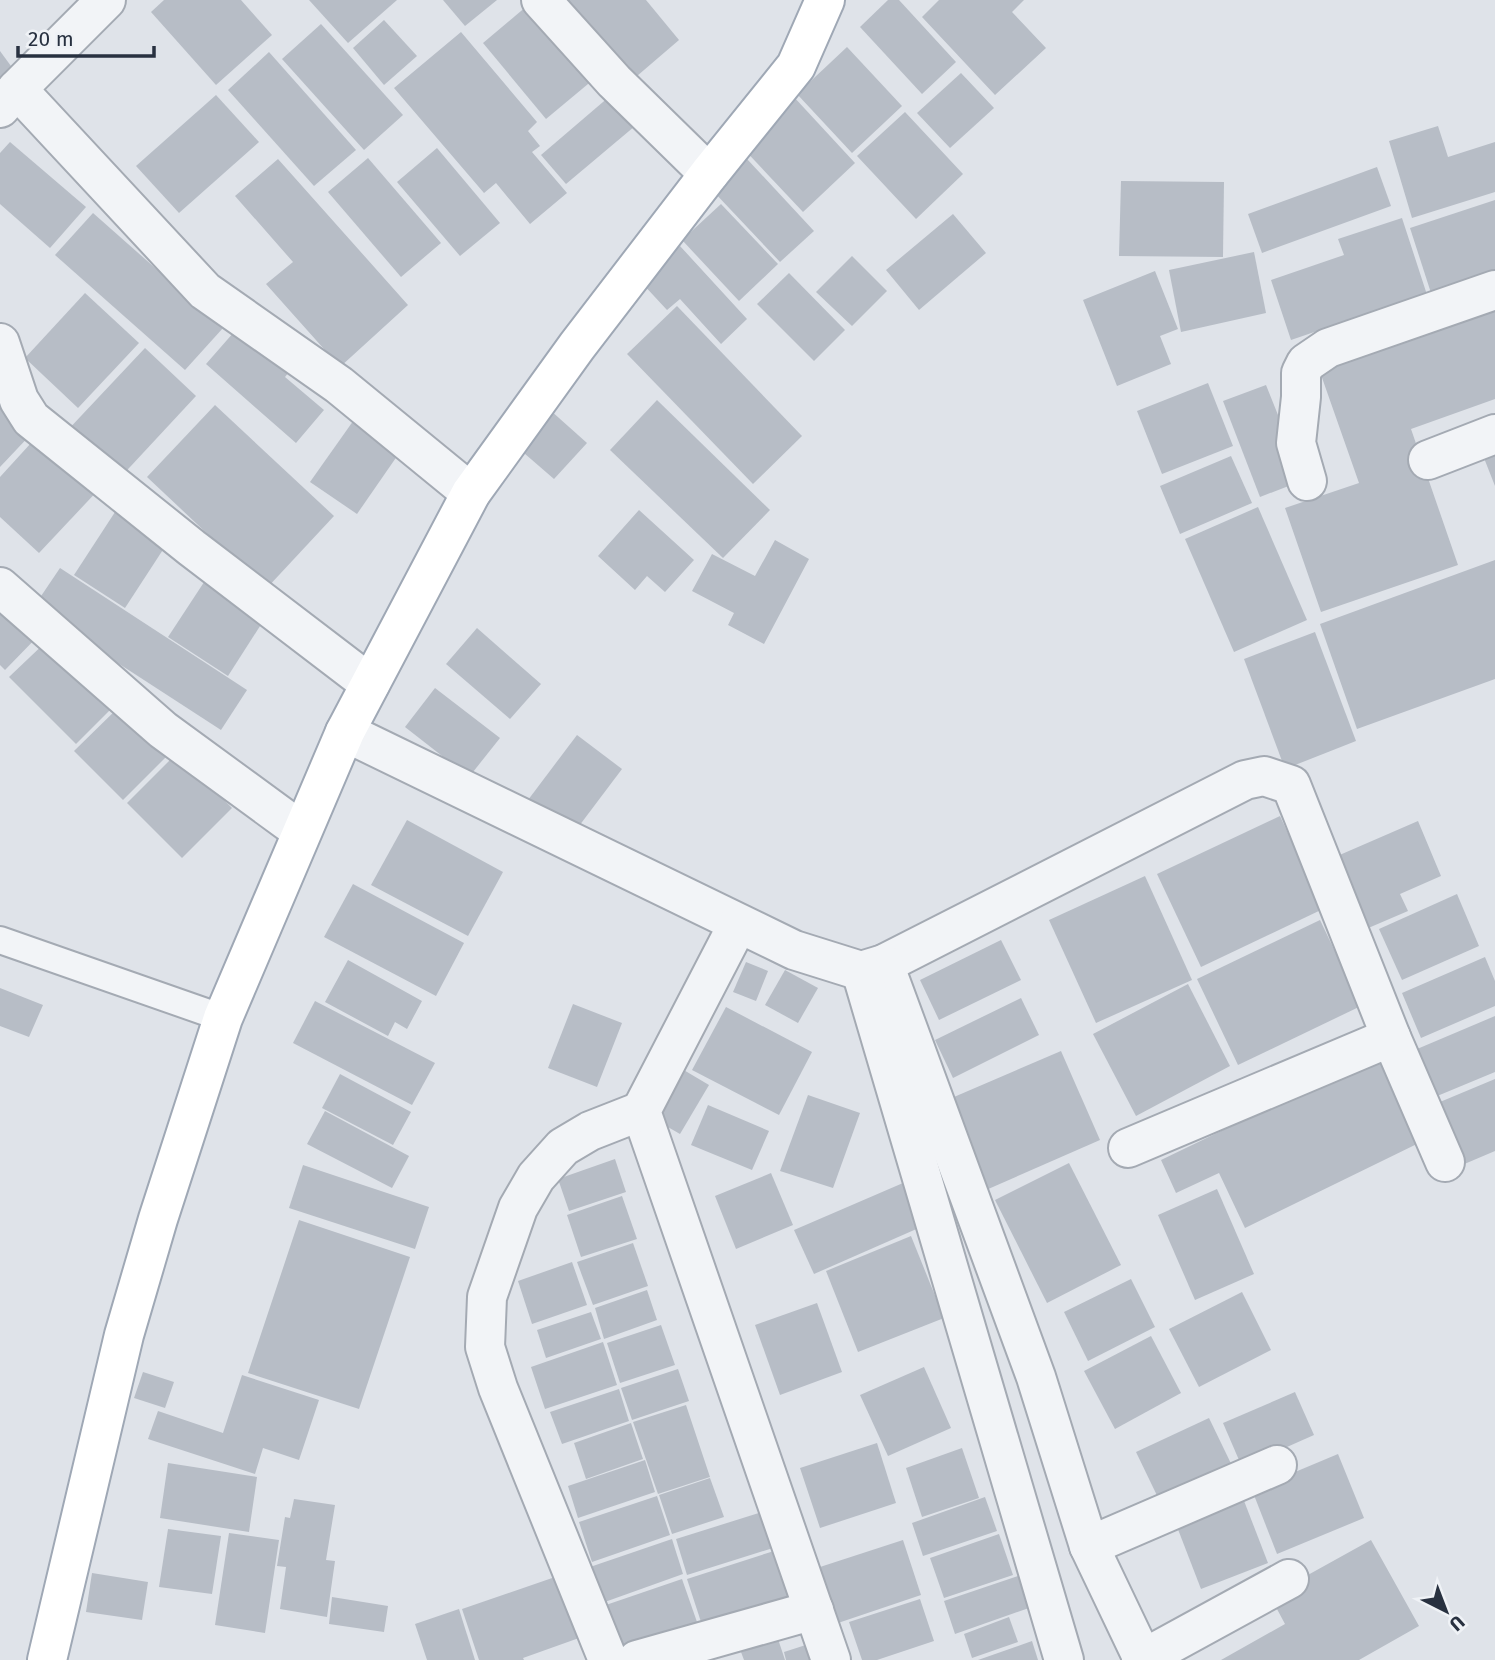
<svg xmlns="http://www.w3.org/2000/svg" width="1495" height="1660" viewBox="0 0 1495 1660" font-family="'Fira Sans',sans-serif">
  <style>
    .building { fill: #b7bdc6 }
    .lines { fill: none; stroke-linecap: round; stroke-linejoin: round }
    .lane-casing { stroke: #a4aab3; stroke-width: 30 }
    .street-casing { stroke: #a4aab3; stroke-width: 42 }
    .primary-casing { stroke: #9fa8b5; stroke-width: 42 }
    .lane { stroke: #f2f4f7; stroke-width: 26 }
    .street { stroke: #f2f4f7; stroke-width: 38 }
    .primary { stroke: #fff; stroke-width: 38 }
  </style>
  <rect width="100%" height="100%" fill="#dfe3e9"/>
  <!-- building -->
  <g class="building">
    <path d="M164 0H241L272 35 216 85 151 12Z"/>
    <path d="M309 0H397L348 43Z"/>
    <path d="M443 0H497L465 26Z"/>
    <path d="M534 0 600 74 546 119 483 43Z"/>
    <path d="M561 0H646L679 40 630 82Z"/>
    <path d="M888 0H899L956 62 922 94 860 27Z"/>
    <path d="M939 0H1024L1012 12 1046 48 995 95 922 17Z"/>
    <path d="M384 20 417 56 384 85 353 48Z"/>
    <path d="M321 24 403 115 364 150 282 59Z"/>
    <path d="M461 32 537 122 528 131 540 146 532 152 567 193 530 224 496 183 484 193 394 88Z"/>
    <path d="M847 47 902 106 852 153 797 94Z"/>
    <path d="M0 51 19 77 0 91Z"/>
    <path d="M269 52 356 150 314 186 228 90Z"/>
    <path d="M961 73 994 108 950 148 917 113Z"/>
    <path d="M216 95 259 142 179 213 136 166Z"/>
    <path d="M610 96 635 126 566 184 541 155Z"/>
    <path d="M793 96 855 163 803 212 740 145Z"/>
    <path d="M905 112 963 174 916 219 857 156Z"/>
    <path d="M1438 126 1448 157 1495 142V192L1412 218 1389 141Z"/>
    <path d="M10 142 86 207 50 248 0 204V153Z"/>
    <path d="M437 148 500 223 460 256 397 182Z"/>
    <path d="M368 158 441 243 401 277 328 192Z"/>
    <path d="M278 159 408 305 340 367 266 284 293 262 235 196Z"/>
    <path d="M747 159 814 231 780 262 713 191Z"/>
    <path d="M1377 167 1391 206 1262 253 1248 214Z"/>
    <path d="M1121 181 1224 182 1223 257 1119 256Z"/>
    <path d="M1495 200V275L1432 296 1410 228Z"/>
    <path d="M721 204 778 264 739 301 682 240Z"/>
    <path d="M93 213 223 328 185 370 55 255Z"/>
    <path d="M953 214 986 253 919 310 886 270Z"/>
    <path d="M1402 218 1431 307 1368 328 1364 315 1291 340 1271 280 1344 255 1338 239Z"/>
    <path d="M680 246 747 319 721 344 680 299 667 310 641 282Z"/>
    <path d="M1254 252 1266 313 1181 332 1169 270Z"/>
    <path d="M852 256 887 291 852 326 816 292Z"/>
    <path d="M1155 271 1178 329 1160 336 1171 364 1117 386 1083 300Z"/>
    <path d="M789 273 845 330 814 361 757 304Z"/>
    <path d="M85 293 139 343 78 408 25 358Z"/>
    <path d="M677 306 802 436 753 484 627 354Z"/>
    <path d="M1495 310V399L1411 429 1458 565 1321 612 1285 508 1359 483 1320 372Z"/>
    <path d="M234 332 296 363 285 377 324 410 296 443 206 364Z"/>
    <path d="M145 348 196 396 117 481 65 433Z"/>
    <path d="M1208 383 1233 446 1162 474 1137 411Z"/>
    <path d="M1266 385 1304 480 1260 497 1223 401Z"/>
    <path d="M0 398 34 431 0 467Z"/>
    <path d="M657 400 770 510 723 558 610 450Z"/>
    <path d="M215 405 334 516 266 589 147 477Z"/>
    <path d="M550 410 587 443 554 479 517 447Z"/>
    <path d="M356 417 402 449 357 514 310 482Z"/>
    <path d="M42 431 102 486 39 553 0 517V477Z"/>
    <path d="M1495 448V486L1482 453Z"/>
    <path d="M1231 456 1252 503 1180 534 1160 486Z"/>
    <path d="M1258 507 1307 620 1234 652 1185 539Z"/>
    <path d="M117 509 168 542 125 608 74 575Z"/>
    <path d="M639 510 694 560 665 592 647 576 635 590 598 556Z"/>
    <path d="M775 540 809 559 764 644 728 625 734 613 692 591 712 554 755 576Z"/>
    <path d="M1495 560V679L1357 729 1320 624Z"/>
    <path d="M60 568 247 690 221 730 33 608Z"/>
    <path d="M210 573 269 612 228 676 168 637Z"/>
    <path d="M0 600 42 632 5 670 0 665Z"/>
    <path d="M477 628 541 684 510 719 446 664Z"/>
    <path d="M1315 632 1356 741 1285 769 1244 659Z"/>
    <path d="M50 638 116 704 76 744 9 677Z"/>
    <path d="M435 688 500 738 469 777 405 727Z"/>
    <path d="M123 703 172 751 123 800 74 751Z"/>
    <path d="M577 735 622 769 570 838 525 804Z"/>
    <path d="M177 753 232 808 182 858 127 803Z"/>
    <path d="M1280 816 1323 909 1201 967 1157 874Z"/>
    <path d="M407 820 503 872 468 936 371 885Z"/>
    <path d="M1418 821 1441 876 1400 894 1408 911 1366 929 1335 857Z"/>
    <path d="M1145 876 1192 980 1096 1023 1049 920Z"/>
    <path d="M353 884 464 943 436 996 324 937Z"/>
    <path d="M1457 894 1479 946 1402 980 1379 929Z"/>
    <path d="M1320 920 1361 1006 1238 1065 1197 979Z"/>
    <path d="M1001 940 1021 980 939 1020 920 980Z"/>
    <path d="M1485 957 1495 981V1006L1421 1038 1402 993Z"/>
    <path d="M348 960 422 1001 407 1029 395 1022 388 1036 325 1002Z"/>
    <path d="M746 962 768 971 756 1001 733 992Z"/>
    <path d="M785 970 818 988 798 1023 765 1005Z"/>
    <path d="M1188 984 1230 1066 1136 1116 1093 1034Z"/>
    <path d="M0 988 43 1005 29 1037 0 1026Z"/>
    <path d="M1021 998 1039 1035 953 1078 935 1040Z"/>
    <path d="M315 1001 435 1063 412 1105 293 1043Z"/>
    <path d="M573 1004 622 1023 597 1087 548 1068Z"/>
    <path d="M726 1007 812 1052 779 1115 692 1070Z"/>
    <path d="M1495 1016V1072L1430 1099 1410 1052Z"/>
    <path d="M1061 1051 1100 1140 986 1190 947 1100Z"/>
    <path d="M1381 1054 1423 1141 1245 1228 1219 1173 1176 1193 1161 1160Z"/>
    <path d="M682 1069 709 1085 680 1134 654 1119Z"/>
    <path d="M340 1074 411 1112 393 1145 322 1108Z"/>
    <path d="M1495 1079V1151L1455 1168 1428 1107Z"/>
    <path d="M808 1095 860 1113 833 1188 780 1171Z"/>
    <path d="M708 1105 769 1131 752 1170 691 1145Z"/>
    <path d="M325 1111 409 1156 392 1188 307 1144Z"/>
    <path d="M615 1159 626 1192 569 1211 558 1179Z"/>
    <path d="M1069 1163 1121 1265 1047 1303 995 1200Z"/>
    <path d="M303 1165 429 1207 415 1249 289 1208Z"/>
    <path d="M771 1173 793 1225 736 1249 715 1196Z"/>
    <path d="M903 1183 921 1227 814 1274 794 1230Z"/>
    <path d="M1217 1189 1254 1274 1195 1300 1158 1215Z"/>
    <path d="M622 1196 637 1239 581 1257 567 1215Z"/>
    <path d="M299 1220 410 1257 359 1409 248 1373Z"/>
    <path d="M911 1236 944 1318 858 1352 826 1271Z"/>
    <path d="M633 1243 648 1286 593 1305 577 1262Z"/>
    <path d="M572 1262 587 1305 532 1324 518 1281Z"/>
    <path d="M1131 1279 1155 1327 1088 1361 1064 1312Z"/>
    <path d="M647 1290 657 1320 604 1339 595 1308Z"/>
    <path d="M1242 1292 1271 1350 1199 1387 1169 1329Z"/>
    <path d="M817 1303 842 1372 780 1395 755 1325Z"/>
    <path d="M591 1312 601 1339 546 1358 537 1330Z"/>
    <path d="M661 1325 675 1365 620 1383 607 1343Z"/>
    <path d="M1151 1336 1181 1393 1115 1429 1084 1371Z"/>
    <path d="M603 1342 617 1385 545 1409 531 1367Z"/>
    <path d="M924 1367 951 1428 888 1456 860 1395Z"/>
    <path d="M678 1369 689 1401 632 1420 621 1388Z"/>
    <path d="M143 1372 174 1382 165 1408 134 1398Z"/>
    <path d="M242 1375 319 1400 299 1460 263 1448 255 1474 148 1439 158 1411 223 1433Z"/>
    <path d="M619 1389 629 1421 562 1444 550 1412Z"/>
    <path d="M1295 1392 1314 1435 1242 1467 1223 1423Z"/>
    <path d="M686 1405 710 1477 658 1494 633 1422Z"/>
    <path d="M1209 1418 1237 1476 1164 1510 1136 1452Z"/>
    <path d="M631 1423 643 1459 586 1479 574 1443Z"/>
    <path d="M877 1443 896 1503 820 1528 800 1468Z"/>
    <path d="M962 1448 979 1498 922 1517 906 1468Z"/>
    <path d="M1338 1454 1364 1518 1277 1554 1252 1490Z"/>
    <path d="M645 1460 655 1492 578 1518 568 1486Z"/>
    <path d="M168 1463 257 1477 249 1532 160 1518Z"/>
    <path d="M710 1478 724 1517 672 1534 659 1495Z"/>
    <path d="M1241 1493 1268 1563 1201 1589 1174 1519Z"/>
    <path d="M657 1496 670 1535 592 1562 579 1522Z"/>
    <path d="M985 1497 997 1531 923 1556 912 1523Z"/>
    <path d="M294 1499 335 1505 326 1560 335 1561 327 1617 280 1609 286 1567 277 1566 285 1517 290 1518Z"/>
    <path d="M762 1512 773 1548 687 1575 676 1539Z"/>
    <path d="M168 1529 221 1536 212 1594 159 1587Z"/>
    <path d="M229 1533 279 1540 265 1633 215 1625Z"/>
    <path d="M999 1534 1013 1575 944 1598 930 1558Z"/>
    <path d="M672 1539 683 1574 602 1603 590 1567Z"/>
    <path d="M903 1540 921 1595 838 1623 820 1567Z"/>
    <path d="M1371 1540 1419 1626 1359 1660H1221L1285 1624 1270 1596Z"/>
    <path d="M774 1551 789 1597 702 1625 687 1579Z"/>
    <path d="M92 1573 148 1582 142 1620 86 1612Z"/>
    <path d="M558 1576 579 1638 523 1658 524 1660H479L462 1609Z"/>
    <path d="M1018 1576 1029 1608 955 1634 944 1601Z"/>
    <path d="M682 1579 697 1622 617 1649 603 1606Z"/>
    <path d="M332 1597 388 1606 384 1632 329 1624Z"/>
    <path d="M920 1599 934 1641 877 1660H862L849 1622Z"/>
    <path d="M459 1609 475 1660H427L415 1624Z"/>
    <path d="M1009 1617 1018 1642 972 1658 964 1634Z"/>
    <path d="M778 1639 785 1660H744L741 1652Z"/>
    <path d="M1032 1641 1038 1660H978Z"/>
    <path d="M812 1643 818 1660H786L784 1652Z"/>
  </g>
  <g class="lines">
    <!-- lane casing -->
    <g class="lane-casing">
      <path id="lane" d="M0 940 223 1018"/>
    </g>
    <!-- street casing -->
    <g class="street-casing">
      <g id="street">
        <path d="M541 0 614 81 709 174"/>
        <path d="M17 89 205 291 339 385 471 493"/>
        <path d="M0 108 17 89 106 0"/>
        <path d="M0 343 19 400 31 419 192 548 370 684"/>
        <path d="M1428 460 1495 434"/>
        <path d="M1307 481 1296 443 1301 397V373L1306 363 1328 348 1495 290"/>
        <path d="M0 587 163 730 301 831"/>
        <path d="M345 732 794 950 861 971 884 964 1245 780 1264 776 1291 785 1391 1037 1445 1162"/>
        <path d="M738 924 641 1111 831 1660"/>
        <path d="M884 964 1036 1377 1089 1546 1143 1659"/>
        <path d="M861 971 1064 1660"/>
        <path d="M1128 1148 1391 1037"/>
        <path d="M1089 1546 1277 1465"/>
        <path d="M608 1660 498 1388 485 1347 487 1297 518 1208 536 1177 563 1147 590 1131 641 1111"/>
        <path d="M637 1660 814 1610"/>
        <path d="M1141 1660 1289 1579"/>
      </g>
    </g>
    <!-- primary casing -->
    <g class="primary-casing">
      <path id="primary" d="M47 1660 124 1335 158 1219 223 1018 345 732 471 493 577 346 709 174 796 66 825 0"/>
    </g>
    <!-- lane -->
    <use href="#lane" class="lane"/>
    <!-- street -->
    <use href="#street" class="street"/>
    <!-- primary -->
    <use href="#primary" class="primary"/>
  </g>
  <!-- north arrow -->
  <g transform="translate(1446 1611) rotate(138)" stroke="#eff2f6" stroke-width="5" paint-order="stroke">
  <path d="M0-5L12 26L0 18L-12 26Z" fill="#283140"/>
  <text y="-10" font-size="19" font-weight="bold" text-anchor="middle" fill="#283140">U</text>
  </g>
  <!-- scale -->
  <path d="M18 46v10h136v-10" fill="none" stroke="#283140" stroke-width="3.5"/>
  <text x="28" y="46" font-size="21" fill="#283140" stroke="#eff2f6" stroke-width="5" paint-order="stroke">20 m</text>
</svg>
